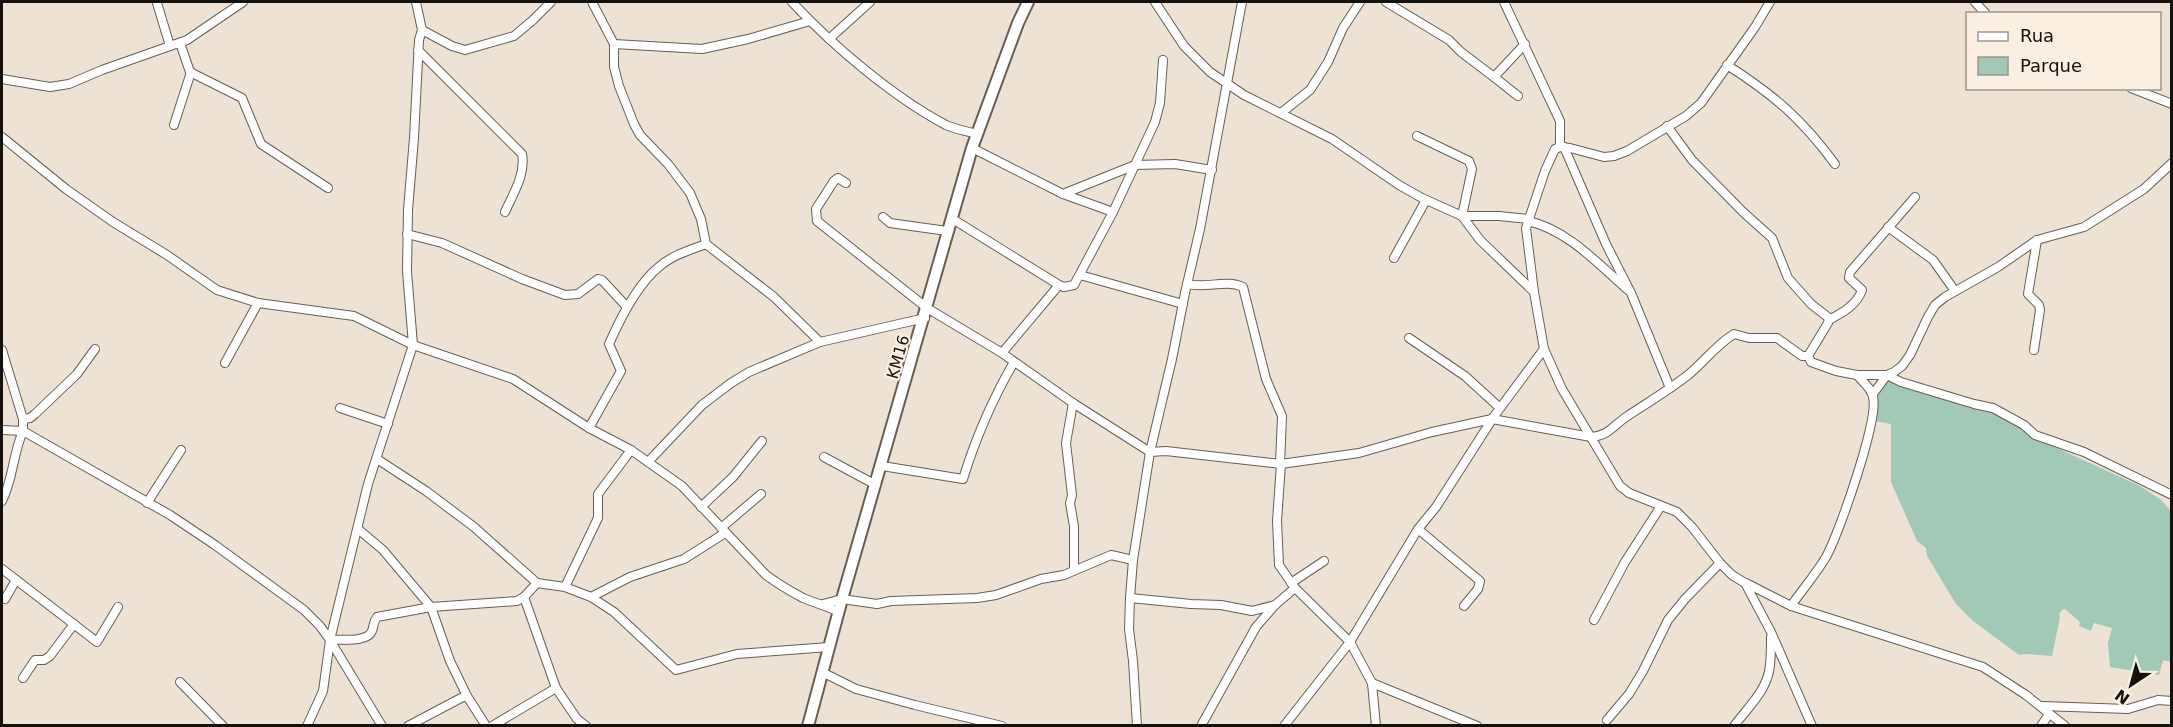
<svg xmlns="http://www.w3.org/2000/svg" width="2173" height="727" viewBox="0 0 2173 727" font-family="'DejaVu Sans',sans-serif">
  <style>
    .green { fill: #a2c9b6 }
    .lines { fill: none; stroke-linecap: round; stroke-linejoin: round }
    .street-casing { stroke: #685e53; stroke-width: 10 }
    .secondary-casing { stroke: #685e53; stroke-width: 14 }
    .street { stroke: #fff; stroke-width: 8 }
    .secondary { stroke: #fff; stroke-width: 10 }
    .labels { text-anchor: middle; dominant-baseline: central; stroke-width: 4.5; stroke-linejoin: round; paint-order: stroke }
    .street-label { font-size: 16px; fill: #15110d; stroke: #fbefe2 }
  </style>
  <rect width="100%" height="100%" fill="#eee2d5"/>
  <!-- green -->
  <path class="green" d="M1888 378 1952 392 1963 397 1979 407 2012 420 2046 443 2140 486 2160 499 2171 511V662L2163 660 2159 675 2110 667 2108 643 2112 628 2094 623 2091 631 2079 626 2080 622 2065 609 2062 610 2059 614 2060 617 2052 656 2026 654 2019 655 1973 621 1956 604 1927 556 1926 548 1917 541 1891 482V424L1874 421 1876 400Z"/>
  <g class="lines">
    <!-- street casing -->
    <g class="street-casing">
      <g id="street">
        <path d="M592 2 614 44V67L619 86 634 124 640 135 668 164 690 193 701 219 706 244 774 297 820 342"/>
        <path d="M792 2C832 45 893 97 946 125 955 129 966 131 976 134"/>
        <path d="M1155 2 1184 46 1210 72 1244 95 1332 139 1399 185 1422 198 1462 216 1480 240 1534 292"/>
        <path d="M1242 2 1200 229 1185 293 1172 359 1150 452 1133 560 1130 598 1191 604 1221 605 1252 611 1275 605"/>
        <path d="M1386 2 1449 40 1461 52 1494 77 1525 44"/>
        <path d="M1504 2 1560 121V147"/>
        <path d="M1770 2 1755 27 1701 103 1686 116 1627 151 1614 156 1604 157 1570 148 1560 147 1555 149 1545 171 1526 228 1534 292 1544 349 1562 389 1620 486 1629 493 1677 512 1692 527 1720 563 1732 575 1745 583 1771 632 1812 726"/>
        <path d="M1975 2 1986 14"/>
        <path d="M157 3 170 46"/>
        <path d="M422 30 452 46 465 50 514 36 533 20 551 2"/>
        <path d="M829 39 870 2"/>
        <path d="M180 43 190 72 242 98 261 144 328 188"/>
        <path d="M614 44 702 49 748 39 810 21"/>
        <path d="M418 50 522 154C526 174 513 194 505 212"/>
        <path d="M1727 65C1774 95 1802 119 1835 164"/>
        <path d="M1494 77 1518 96"/>
        <path d="M2 79 50 87 69 84 102 70 187 40 243 2"/>
        <path d="M2131 88 2172 104"/>
        <path d="M1281 113 1310 90 1328 62 1343 28 1360 2"/>
        <path d="M174 125 191 72"/>
        <path d="M1667 126 1692 160 1743 212 1772 238 1788 278 1811 304 1829 318 1828 323 1808 356"/>
        <path d="M1417 136 1469 161 1472 169 1462 216H1499L1529 219"/>
        <path d="M2 137 66 189 113 222 167 255 217 290 258 303 354 316 413 345 513 379 589 428 631 450 682 486 766 575C778 584 790 591 803 598 815 603 827 606 839 612"/>
        <path d="M1564 147 1606 244 1631 293 1670 388"/>
        <path d="M972 148 1063 194 1113 212"/>
        <path d="M846 183 838 178 834 181 816 209 817 221 927 308 1002 353 1073 403 1150 452 1166 451 1281 464 1359 453 1432 432 1492 419 1544 349"/>
        <path d="M1063 194 1135 165 1175 164 1212 170"/>
        <path d="M883 217 890 223 947 231"/>
        <path d="M951 218 1059 285 1064 287 1074 285 1113 212 1155 122 1160 103 1163 60"/>
        <path d="M1528 221C1568 230 1598 264 1628 290"/>
        <path d="M1888 227 1933 260 1955 291"/>
        <path d="M407 234 442 243 522 279 565 295 578 294 598 279 602 280 627 307"/>
        <path d="M1394 258 1426 200"/>
        <path d="M1080 275 1183 304"/>
        <path d="M1187 284C1207 289 1225 279 1243 287L1266 379 1282 416 1280 464"/>
        <path d="M1829 320C1842 313 1857 305 1862 290L1849 278 1850 272 1915 197"/>
        <path d="M1409 338 1465 376 1500 408"/>
        <path d="M2 350 23 419V431L170 515 215 545 304 610 320 626 330 640 382 726"/>
        <path d="M2034 350 2040 310 2039 305 2028 294 2037 240"/>
        <path d="M1002 353 1059 285"/>
        <path d="M225 363 258 303"/>
        <path d="M1873 394 1887 375 1901 382 1974 404 1993 408 2024 425 2035 435 2084 452 2172 495"/>
        <path d="M1073 403 1066 443 1072 495 1070 503 1074 526V570"/>
        <path d="M340 408 388 424"/>
        <path d="M23 419 30 418 35 414 77 374 95 349"/>
        <path d="M1492 419 1591 437C1608 436 1613 426 1626 417 1647 403 1669 390 1688 375 1704 362 1716 345 1734 334L1749 338H1777L1802 356H1808L1811 362 1836 371 1857 375H1887L1894 372 1902 366 1910 355 1928 317 1935 305 1945 297 1998 267 2037 240 2084 227 2144 189 2172 163"/>
        <path d="M589 428 621 371 609 344C620 319 638 283 660 266 673 255 690 250 706 244"/>
        <path d="M2 430 23 431C13 453 13 480 2 501"/>
        <path d="M824 457 876 485"/>
        <path d="M377 459 426 491 474 527 537 583 565 587 591 597 614 612 676 670 737 654 829 647"/>
        <path d="M648 462 702 405 731 383 749 372 820 342 925 318"/>
        <path d="M1281 464 1277 521 1279 565 1295 588 1350 642 1372 683 1376 726"/>
        <path d="M882 466 963 479C976 437 992 400 1014 362"/>
        <path d="M147 503 181 450"/>
        <path d="M701 507 733 477 762 441"/>
        <path d="M721 528 761 494"/>
        <path d="M358 529 383 550 431 607 450 661 467 696"/>
        <path d="M1418 529 1480 581 1478 589 1464 606"/>
        <path d="M2 569 97 642 118 607"/>
        <path d="M1291 583 1324 561"/>
        <path d="M1746 583 1791 606 1983 667 2026 695 2065 726"/>
        <path d="M565 587 598 518V494L631 450"/>
        <path d="M524 597 556 688"/>
        <path d="M591 597 630 577 684 559 725 533"/>
        <path d="M1130 598 1129 629 1133 661 1137 726"/>
        <path d="M5 599 16 580"/>
        <path d="M823 604 842 599 877 604 891 601 977 598 996 595 1041 579 1064 575 1111 555 1133 560"/>
        <path d="M1791 606C1802 590 1816 574 1826 557 1839 534 1879 419 1873 397 1872 389 1862 381 1857 375"/>
        <path d="M1594 620 1625 562 1661 506"/>
        <path d="M330 640C341 639 367 643 372 631 374 626 373 622 377 617L431 607 517 601 524 597 537 583"/>
        <path d="M822 672 856 689 915 705 1002 726"/>
        <path d="M23 678 35 660H44L50 656 74 624"/>
        <path d="M180 682 223 726"/>
        <path d="M1372 683 1477 726"/>
        <path d="M2042 706 2128 709 2158 700 2172 701"/>
        <path d="M1607 720 1629 694 1643 671 1668 620 1685 599 1720 563"/>
        <path d="M307 726 323 691 330 640 368 484 413 345 407 271 408 210 414 138 419 40 422 30 416 2"/>
        <path d="M408 726 461 698 467 696 486 726"/>
        <path d="M492 726 556 688 577 719 586 726"/>
        <path d="M1201 726 1256 627 1275 605 1295 588"/>
        <path d="M1284 726 1350 642 1418 529 1436 507 1493 418"/>
        <path d="M1734 726C1748 707 1768 690 1770 665 1771 656 1771 646 1771 637"/>
        <path d="M2041 726 2049 714"/>
      </g>
    </g>
    <!-- secondary casing -->
    <g class="secondary-casing">
      <path id="secondary" d="M808 726 842 599 972 148 1018 23 1028 2"/>
    </g>
    <!-- street -->
    <use href="#street" class="street"/>
    <!-- secondary -->
    <use href="#secondary" class="secondary"/>
  </g>
  <g class="labels">
    <!-- street labels -->
    <g class="street-label">
      <text transform="translate(898 357) rotate(-74)">KM16</text>
    </g>
  </g>
  <!-- border -->
  <rect width="2173" height="727" fill="none" stroke="#15110d" stroke-width="6"/>
  <!-- legend -->
  <rect x="1966" y="12" width="195" height="78" fill="#fbefe2" stroke="#9f968d" stroke-width="1.5"/>
  <rect x="1978" y="32" width="30" height="9" fill="#ffffff" stroke="#9f968d" stroke-width="1.5"/>
  <text x="2020" y="42" font-size="18" fill="#15110d">Rua</text>
  <rect x="1978" y="57" width="30" height="18" fill="#a2c9b6" stroke="#9f968d" stroke-width="1.5"/>
  <text x="2020" y="72" font-size="18" fill="#15110d">Parque</text>
  <!-- north arrow -->
  <g transform="translate(2131 685) rotate(216)" stroke="#fbefe2" stroke-width="4.5" paint-order="stroke">
  <path d="M0-4.5L10 22L0 15L-10 22Z" fill="#15110d"/>
  <text y="-9" font-size="16" font-weight="bold" text-anchor="middle" fill="#15110d">N</text>
  </g>
</svg>
